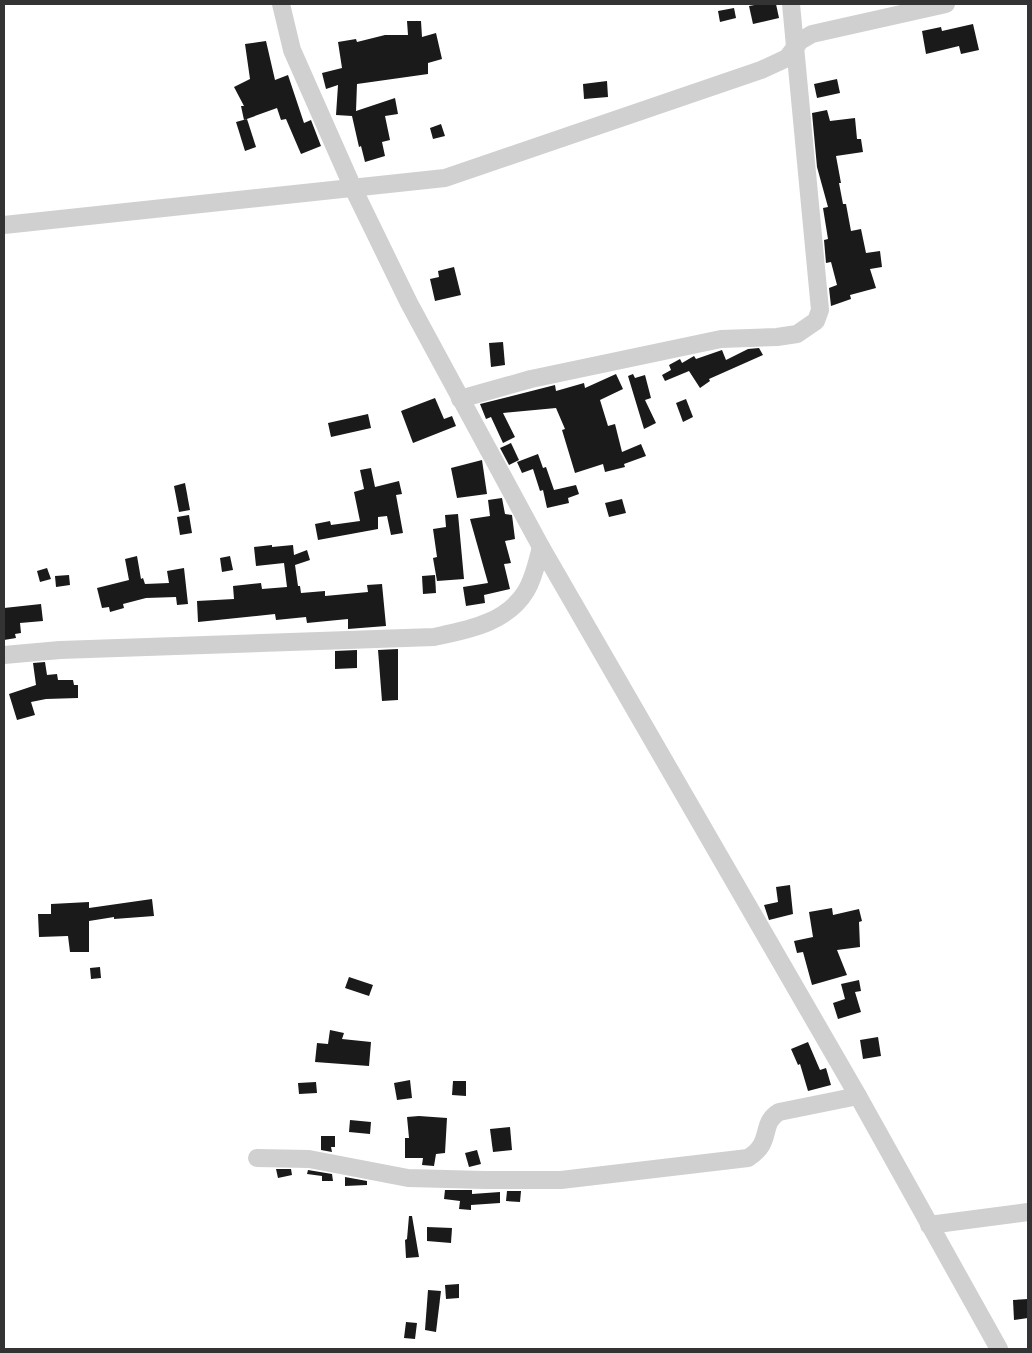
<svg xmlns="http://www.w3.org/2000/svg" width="1032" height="1353" viewBox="0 0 1032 1353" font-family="'Sofia Sans Condensed',sans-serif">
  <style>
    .building { fill: #1a1a1a }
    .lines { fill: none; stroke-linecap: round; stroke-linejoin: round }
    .minor { stroke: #d0d0d0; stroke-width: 18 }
  </style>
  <rect width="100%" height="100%" fill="#fff"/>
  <!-- building -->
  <g class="building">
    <path d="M760 4H776L779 18 753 24 749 6Z"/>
    <path d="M734 8 736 18 720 22 718 11Z"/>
    <path d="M407 21H421L422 37 436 33 442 59 428 63V74L357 84 356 111 395 98 398 114 385 116 390 140 382 142 385 156 365 162 361 146 359 147 352 116 336 115 338 85 326 89 322 73 342 68 338 42 356 39 357 42 385 35H408Z"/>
    <path d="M973 24 979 50 961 54 959 46 926 54 922 31 941 27 942 31Z"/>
    <path d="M266 41 275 80 288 75 304 123 311 120 321 146 301 154 286 119 281 120 277 108 244 120 241 106H244L234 87 250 79 245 44Z"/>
    <path d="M837 79 840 93 817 98 814 84Z"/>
    <path d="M607 81 608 97 584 99 583 84Z"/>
    <path d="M827 110 830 121 855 118 857 139H861L863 152 836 156 841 183H839L843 204H846L851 231 861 229 866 253 880 251 882 267 870 269 876 288 850 295 851 299 831 306 829 288 837 285 831 262 826 263 824 240 828 239 823 208 828 207 817 167 812 113Z"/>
    <path d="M247 119 256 147 245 151 236 122Z"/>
    <path d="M441 124 445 136 433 139 430 128Z"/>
    <path d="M454 267 461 295 435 301 430 279 439 277 438 271Z"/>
    <path d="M503 342 505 365 491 367 489 343Z"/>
    <path d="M759 348 763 355 709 379 710 381 700 388 689 371 665 381 662 375 671 370 669 365 680 359 682 363 694 356 696 359 722 350 726 360 748 349Z"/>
    <path d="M616 374 623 389 600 400 608 426 615 424 622 452 641 444 646 456 624 464 625 467 605 472 603 464 575 473 562 430 565 429 556 408 503 413 515 437 503 443 491 417 486 419 480 404 555 385 556 391 584 383 585 388Z"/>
    <path d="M633 374 635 378 645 375 651 398 645 400 656 423 644 429 628 376Z"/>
    <path d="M435 398 444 419 452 416 456 426 413 443 401 411Z"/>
    <path d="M686 399 693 417 683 422 676 403Z"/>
    <path d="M368 414 371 428 331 437 328 423Z"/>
    <path d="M511 443 519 460 509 465 500 448Z"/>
    <path d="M538 454 543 468 546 467 554 490 576 485 579 494 568 498 569 503 547 508 543 490 540 491 533 469 522 473 517 462Z"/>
    <path d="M482 460 487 494 457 498 451 468Z"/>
    <path d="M371 468 375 487 399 481 402 494 396 495 403 533 391 535 387 516 378 517V529L318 540 315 524 330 521 331 525 360 521 354 492 364 489 360 470Z"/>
    <path d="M185 483 190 510 179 512 174 486Z"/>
    <path d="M502 498 505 514 512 515 515 539 505 541 511 563 504 564 510 589 484 595 485 603 466 606 463 587 488 583 470 519 490 516 488 500Z"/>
    <path d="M622 499 626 513 609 517 605 503Z"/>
    <path d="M458 514 464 579 437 581 433 558 437 557 433 529 446 527 445 515Z"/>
    <path d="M189 515 192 533 180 535 177 517Z"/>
    <path d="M272 545V547L293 545 294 555 307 550 310 560 295 565 298 586H300L301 593 325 591V596L368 592 367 585 382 584 386 626 348 629V619L307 623 306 617 276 620 275 614 198 622 197 601 234 599 233 586 261 583 262 589 287 587 284 563 256 566 254 547Z"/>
    <path d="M137 556 141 579 143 578 145 584 169 583 167 571 184 568 188 604 177 605 176 597 146 598 123 604 124 608 110 612 109 607 102 608 97 588 129 580 125 559Z"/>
    <path d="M230 556 233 570 222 572 220 558Z"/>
    <path d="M47 568 51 579 40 582 37 571Z"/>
    <path d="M69 575 70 585 56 587 55 576Z"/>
    <path d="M435 575 436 593 423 594 422 576Z"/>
    <path d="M41 604 43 621 20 623 21 633 15 634 16 638 4 640V608Z"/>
    <path d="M398 649V700L382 701 378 650Z"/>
    <path d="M357 650V668L335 669V651Z"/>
    <path d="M45 662 47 675 57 674 58 680H73L74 685H78V698L46 699 31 702 35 715 17 720 9 694 36 685 33 663Z"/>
    <path d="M790 885 793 914 769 920 764 905 778 902 776 887Z"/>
    <path d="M152 899 154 916 114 919V917L89 921V952H70L68 936 39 937 38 914H51V904L89 902V908Z"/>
    <path d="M832 908 833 915 859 909 862 921 859 922 860 947 837 950 847 975 812 985 803 952 797 953 794 941 813 937 809 912Z"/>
    <path d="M100 967 101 978 91 979 90 968Z"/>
    <path d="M349 977 373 985 369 996 345 988Z"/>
    <path d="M859 980 861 991 855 992 861 1012 838 1019 833 1003 845 999 841 984Z"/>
    <path d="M330 1030 344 1033 342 1039 371 1042 369 1066 315 1062 317 1043 328 1044Z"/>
    <path d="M878 1037 881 1056 863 1059 860 1040Z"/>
    <path d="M808 1042 820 1070 826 1068 831 1085 808 1091 800 1064 798 1065 791 1049Z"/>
    <path d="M410 1080 412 1098 397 1100 394 1083Z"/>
    <path d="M453 1081H466V1096L452 1095Z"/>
    <path d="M316 1082 317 1093 299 1094 298 1083Z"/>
    <path d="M419 1116 447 1118 445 1153 436 1154 434 1166 422 1165 423 1158H405V1138H409L407 1117Z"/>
    <path d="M350 1120 371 1122 370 1134 349 1132Z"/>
    <path d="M510 1127 512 1150 493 1152 490 1129Z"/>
    <path d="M321 1136H335V1147H331L332 1152 321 1150Z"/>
    <path d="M477 1150 481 1164 469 1167 465 1153Z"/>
    <path d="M276 1169H291L292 1175 278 1178Z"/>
    <path d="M308 1170 332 1174 333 1181H322V1176L307 1174Z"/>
    <path d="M345 1177 367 1181V1185L345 1186Z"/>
    <path d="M445 1190H472V1194L500 1192V1203L471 1205V1210L459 1209 460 1201 444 1199Z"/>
    <path d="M507 1191H521L520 1202 506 1201Z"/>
    <path d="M409 1216H412L419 1257 406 1258 405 1240 407 1239Z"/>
    <path d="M427 1227 452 1228 451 1243 427 1241Z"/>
    <path d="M459 1284V1298L446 1299 445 1285Z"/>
    <path d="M428 1290 441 1291 436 1332 425 1330Z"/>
    <path d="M1028 1299V1318L1014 1320 1013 1300Z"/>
    <path d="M406 1322 417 1323 415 1339 404 1338Z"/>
  </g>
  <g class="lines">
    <!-- minor -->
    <g class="minor">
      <path d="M281 4 292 50 353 188 409 303 541 547 858 1096 999 1349"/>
      <path d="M4 225 445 178 761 70 787 58 800 41 812 34 946 4"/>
      <path d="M460 399 531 379 721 339 777 337 797 334 816 321 820 310 791 4"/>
      <path d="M4 655 60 650 434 637C467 630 507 623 526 591 534 578 537 562 541 547"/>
      <path d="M257 1158 309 1159 408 1178 485 1180H561L748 1158C774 1142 759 1124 779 1112L858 1096"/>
      <path d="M929 1225 1028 1212"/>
    </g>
  </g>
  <!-- border -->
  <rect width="1032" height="1353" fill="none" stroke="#333333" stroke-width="10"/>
</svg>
